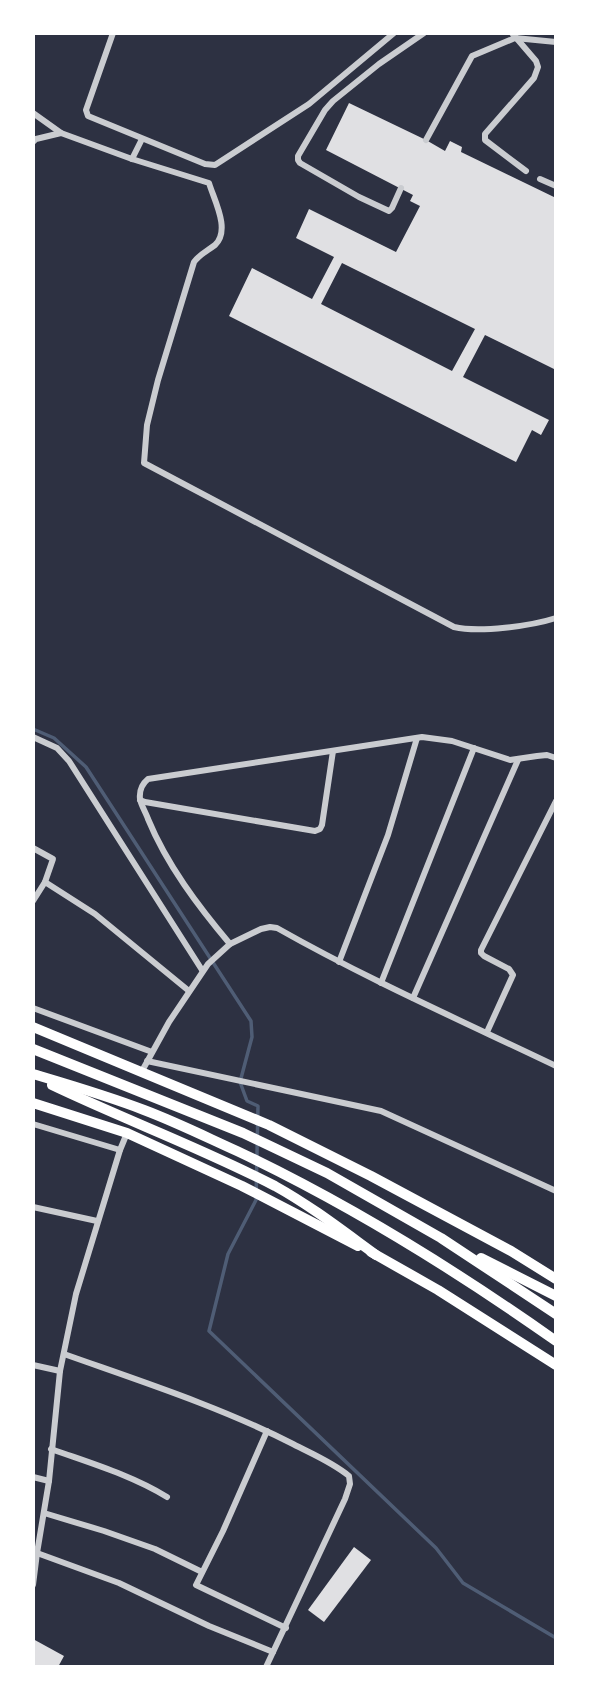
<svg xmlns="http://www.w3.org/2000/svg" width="589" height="1700" viewBox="0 0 589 1700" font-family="'Varela Round',sans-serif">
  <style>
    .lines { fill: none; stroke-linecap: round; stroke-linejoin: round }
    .stream { stroke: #4f5d75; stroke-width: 3.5 }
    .building { fill: #e0e0e3; fill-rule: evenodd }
    .minor { stroke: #caccd0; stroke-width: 6 }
    .trunk { stroke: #fff; stroke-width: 10 }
    .motorway { stroke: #fff; stroke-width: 10 }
  </style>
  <rect width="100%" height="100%" fill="#2d3142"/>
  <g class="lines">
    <!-- stream -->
    <path class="stream" d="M33 729 54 738 86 767 251 1021 252 1037 240 1082 247 1101 258 1106 256 1200 228 1254 209 1331 436 1548 463 1583 556 1638"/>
  </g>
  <!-- building -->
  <g class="building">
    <path d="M349 103 426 140 445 151 450 141 462 147 461 152 556 198V370L485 335 463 377 549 420 541 435 532 430 516 462 229 316 252 268 312 299 334 257 296 238 309 209 396 252 420 206 410 201 413 195 326 150ZM342 263 475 329 452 371 321 304Z"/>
    <path d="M354 1547 371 1560 324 1622 308 1610Z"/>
    <path d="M33 1639 64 1656 58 1667H33Z"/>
  </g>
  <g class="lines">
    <!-- minor -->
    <g class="minor">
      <path d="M113 33 86 110 88 116 205 164 215 165 309 104 394 33"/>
      <path d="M512 33 536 61 538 67 534 78 485 134V140L526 171"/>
      <path d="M33 113 61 133 132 159 209 183C214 200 231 230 215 245 207 251 200 254 194 262L158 380 147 425 144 463 454 627C479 633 531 626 556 618"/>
      <path d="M426 140 472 56 515 38 556 42"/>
      <path d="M33 142 36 139 61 133"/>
      <path d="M132 159 142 139"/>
      <path d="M540 179 556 186"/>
      <path d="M401 188 392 208 389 211 359 197 300 163 298 160V156L325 110 333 101 379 64 424 33"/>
      <path d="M33 737 57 748 69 761 202 970"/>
      <path d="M140 800 145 802 315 831 320 829 322 825 333 751"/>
      <path d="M33 848 53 859 45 882 33 901"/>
      <path d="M45 882 95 914 189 991"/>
      <path d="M230 944C198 906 167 865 148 819 146 813 141 805 140 799 139 790 142 784 148 779L422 737 452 741 510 760 537 756 547 755 556 758"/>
      <path d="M339 962 388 835 417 738"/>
      <path d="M381 983 474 748"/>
      <path d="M413 998 518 760"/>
      <path d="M33 1008 152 1052"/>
      <path d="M487 1032 513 975 509 969 484 956 481 953V950L556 801"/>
      <path d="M147 1061 381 1111 556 1191"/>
      <path d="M142 1071 169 1022 208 964 230 944 261 929 270 927 277 928C367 979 462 1021 556 1066"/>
      <path d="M33 1124 120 1150"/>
      <path d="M33 1207 97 1221"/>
      <path d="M64 1354C140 1381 221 1407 293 1444 312 1454 332 1462 349 1476L350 1484 345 1499 266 1667"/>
      <path d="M33 1365 60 1371"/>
      <path d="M267 1431 223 1531 196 1585 286 1628"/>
      <path d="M51 1449C90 1463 131 1475 167 1497"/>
      <path d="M33 1477 49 1481"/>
      <path d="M44 1513 104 1531 155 1549 202 1572"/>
      <path d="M37 1553 119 1583 209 1626 273 1652"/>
      <path d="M33 1585 37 1553 49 1481 60 1371 76 1294 120 1150 127 1133"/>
    </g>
    <!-- trunk -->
    <g class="trunk">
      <path d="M33 1027 269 1125 371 1176 511 1251 556 1279"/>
      <path d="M33 1103 127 1133 242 1186 358 1246"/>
      <path d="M371 1252 438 1290 556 1365"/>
    </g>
    <!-- motorway -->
    <g class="motorway">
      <path d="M33 1049 243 1133 327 1173 441 1238 556 1314"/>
      <path d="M33 1074C70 1085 108 1096 144 1110 176 1122 206 1137 237 1151 349 1204 454 1269 556 1341"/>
      <path d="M52 1085C125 1120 202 1148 275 1186 311 1206 343 1231 376 1255"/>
      <path d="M481 1258 556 1296"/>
    </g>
  </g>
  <!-- border -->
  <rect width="589" height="1700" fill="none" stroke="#ffffff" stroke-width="70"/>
</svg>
